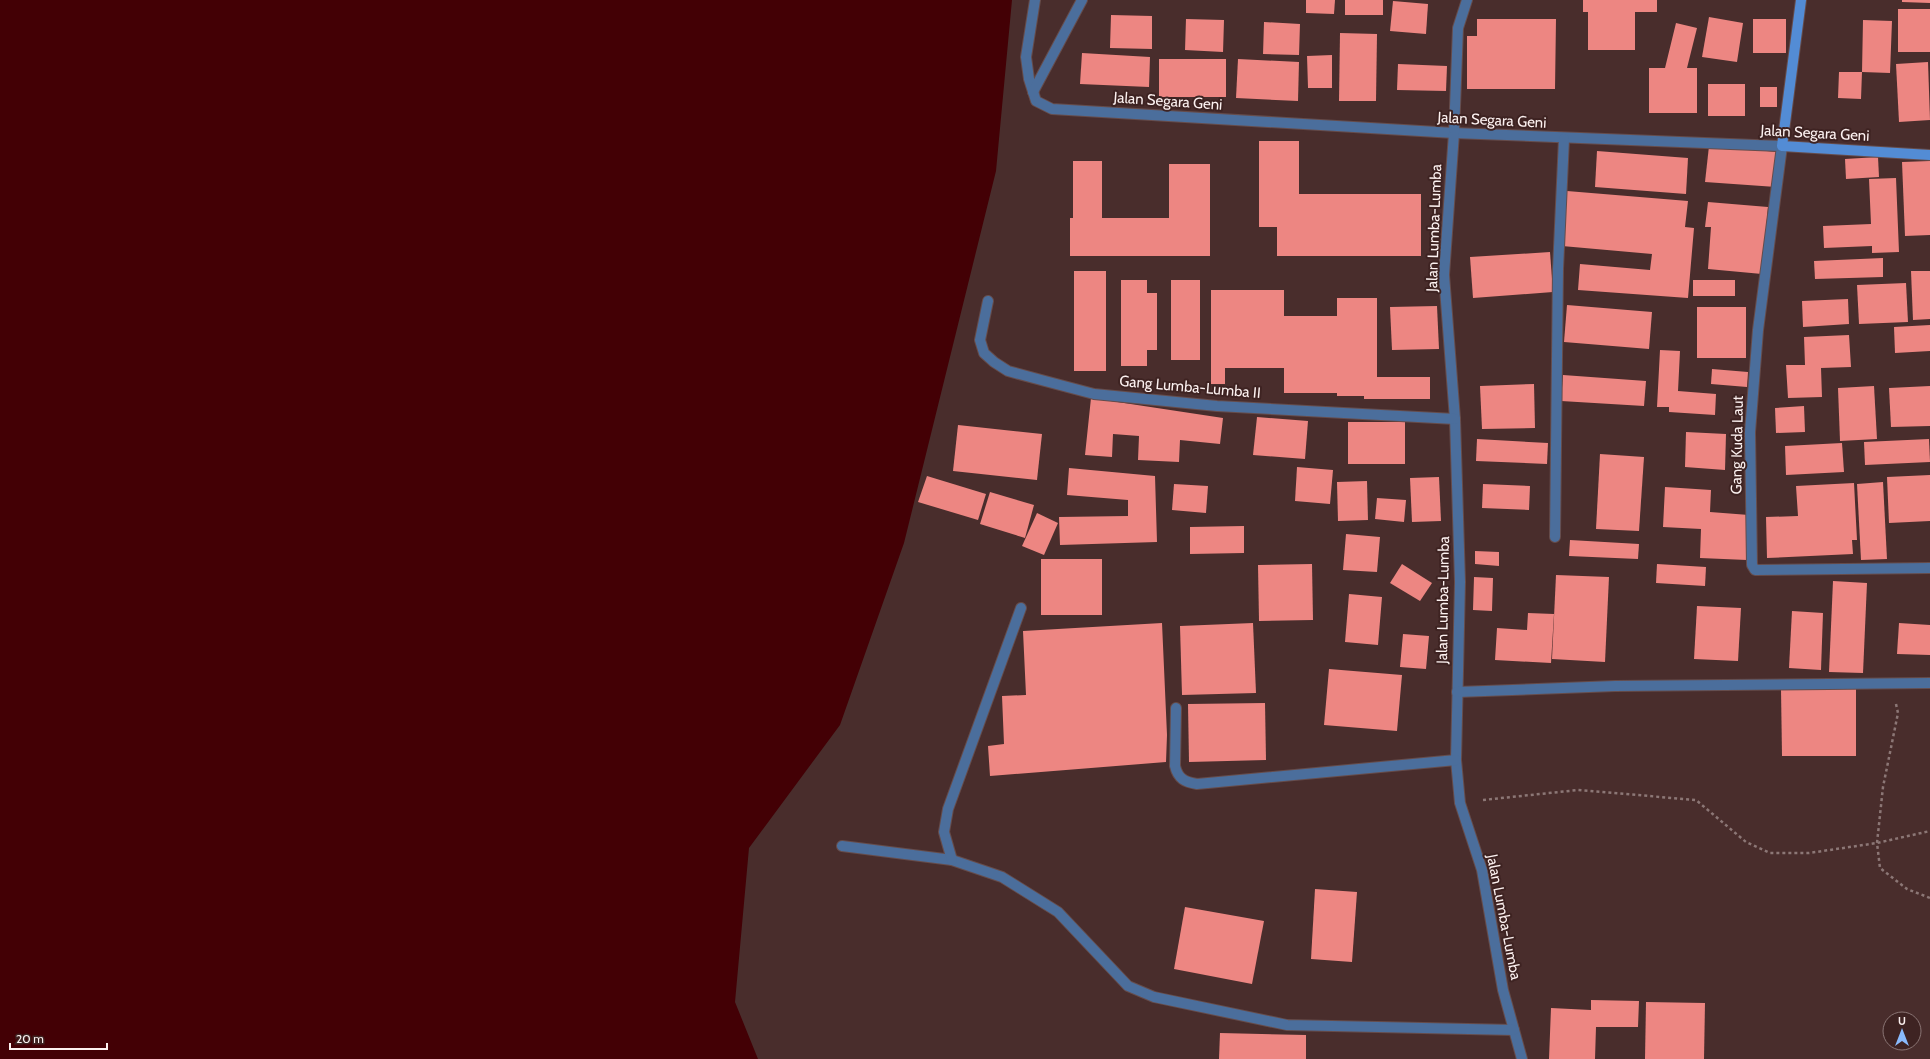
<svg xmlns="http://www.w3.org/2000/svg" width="1930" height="1059" viewBox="0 0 1930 1059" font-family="Cabin,sans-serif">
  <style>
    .water { fill: #430005 }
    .building { fill: #ed8682 }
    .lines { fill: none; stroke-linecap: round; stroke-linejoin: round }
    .street-casing { stroke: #664c4b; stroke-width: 12 }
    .secondary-casing { stroke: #664c4b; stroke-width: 12 }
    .path { stroke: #8c7776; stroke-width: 2.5; stroke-dasharray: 3 3; stroke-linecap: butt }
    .street { stroke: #4b6e9c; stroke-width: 10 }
    .secondary { stroke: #538cd5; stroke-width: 10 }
    .labels { text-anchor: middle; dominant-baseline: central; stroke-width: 4; stroke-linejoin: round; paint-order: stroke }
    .street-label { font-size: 15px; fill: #fcf1f0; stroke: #3e2322 }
  </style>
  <rect width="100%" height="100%" fill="#492d2c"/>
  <!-- water -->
  <path class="water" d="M0 0H1012L996 171 904 543 840 725 749 848 735 1002 758 1059H0Z"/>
  <!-- building -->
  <g class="building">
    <path d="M1306 0H1335L1334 14 1306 13Z"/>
    <rect x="1345" y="0" width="38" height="15"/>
    <path d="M1583 0H1657V12H1635V50H1588V12H1583Z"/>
    <path d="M1902 0H1930V3L1902 2Z"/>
    <path d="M1393 1 1428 4 1426 34 1390 31Z"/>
    <rect x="1898" y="9" width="32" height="43"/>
    <path d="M1111 15 1152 16V49L1110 48Z"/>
    <path d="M1709 17 1743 23 1737 62 1702 57Z"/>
    <path d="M1186 19 1224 20 1223 52 1185 50Z"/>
    <path d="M1477 19H1556L1555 89H1467V36H1477Z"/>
    <rect x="1753" y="19" width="33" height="34"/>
    <path d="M1863 20 1892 21 1890 73 1862 72 1861 99 1838 98 1839 72H1862Z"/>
    <path d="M1264 22 1300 24 1299 55 1263 54Z"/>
    <path d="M1676 23 1697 28 1687 68H1697V113H1649V68H1665Z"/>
    <path d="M1340 33 1377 34 1376 101H1339Z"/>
    <path d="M1082 53 1150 57 1149 87 1080 84Z"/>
    <path d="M1332 55V88H1308L1307 56Z"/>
    <rect x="1159" y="59" width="67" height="38"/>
    <path d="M1238 59 1299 62 1298 101 1236 98Z"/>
    <path d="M1928 62 1930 120 1899 122 1896 64Z"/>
    <path d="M1398 64 1447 66 1446 91 1397 90Z"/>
    <rect x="1708" y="84" width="37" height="32"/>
    <rect x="1760" y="87" width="17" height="20"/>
    <path d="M1259 141H1299V194H1421V256H1277V227H1259Z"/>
    <path d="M1709 146 1778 152 1776 187 1705 182Z"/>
    <path d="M1597 151 1688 158 1686 194 1595 187Z"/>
    <path d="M1878 157 1879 177 1846 179 1845 159Z"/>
    <path d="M1073 161H1102V218H1169V164H1210V256H1070V218H1073Z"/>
    <path d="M1930 161V235L1905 236 1902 162Z"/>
    <path d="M1896 178 1899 252 1872 253V246L1824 248 1823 226 1871 224 1869 179Z"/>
    <path d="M1567 191 1688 201 1685 227 1694 228 1688 298 1578 290 1580 264 1650 270 1652 254 1562 246Z"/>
    <path d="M1708 202 1768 207 1762 274 1708 269 1711 227H1705Z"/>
    <path d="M1550 252 1553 292 1473 298 1470 257Z"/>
    <path d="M1883 258V277L1815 279 1814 261Z"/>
    <rect x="1074" y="271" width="32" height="100"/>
    <path d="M1911 271H1930V319L1913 320Z"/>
    <path d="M1121 280H1147V293H1157V350H1147V366H1121Z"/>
    <rect x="1171" y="280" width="29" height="80"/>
    <rect x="1693" y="280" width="42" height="16"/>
    <path d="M1906 283 1908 322 1859 324 1857 285Z"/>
    <path d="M1211 290H1284V316H1337V298H1377V377H1430V399H1364V396H1337V393H1284V368H1225V384H1211Z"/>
    <path d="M1848 299 1849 324 1803 327 1802 301Z"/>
    <path d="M1567 305 1652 312 1649 349 1564 342Z"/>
    <path d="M1437 306 1439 349 1392 350 1390 307Z"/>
    <rect x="1697" y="307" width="49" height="51"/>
    <path d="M1930 325V351L1895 353 1894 327Z"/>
    <path d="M1849 335 1851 367 1821 368 1822 397 1788 398 1786 365H1805L1804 337Z"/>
    <path d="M1660 350 1680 351 1678 391 1716 394 1715 415 1669 412V407H1657Z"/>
    <path d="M1712 369 1748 372 1747 387 1711 384Z"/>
    <path d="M1563 375 1646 381 1644 406 1561 401Z"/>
    <path d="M1534 384 1535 428 1482 429 1480 386Z"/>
    <path d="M1874 386 1877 439 1840 441 1838 388Z"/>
    <path d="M1930 386V426L1891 427 1889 388Z"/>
    <path d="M1091 398 1223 418 1220 444 1180 440 1179 462 1138 460 1139 436 1113 434 1112 457 1085 455Z"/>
    <path d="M1804 406 1805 432 1776 433 1775 408Z"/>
    <path d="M1257 417 1308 421 1305 459 1253 455Z"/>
    <rect x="1348" y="422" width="57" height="42"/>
    <path d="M958 425 1042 434 1037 480 953 471Z"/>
    <path d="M1686 432 1726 434 1725 470 1685 467Z"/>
    <path d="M1477 439 1548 443 1547 464 1476 461Z"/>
    <path d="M1929 439 1930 462 1865 465 1864 442Z"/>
    <path d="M1842 443 1844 472 1786 475 1785 446Z"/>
    <path d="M1600 454 1644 457 1639 531 1596 529Z"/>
    <path d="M1297 467 1333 470 1330 504 1295 501Z"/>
    <path d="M1069 468 1155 476 1157 542 1060 545 1059 517 1128 516V500L1067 495Z"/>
    <path d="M1930 475V521L1889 523 1887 477Z"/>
    <path d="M927 476 986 494 978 520 918 502Z"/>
    <path d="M1439 477 1441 521 1412 522 1410 478Z"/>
    <path d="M1367 481 1368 520 1338 521 1337 482Z"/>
    <path d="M1883 482 1887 559 1861 560 1857 484Z"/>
    <path d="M1854 483 1857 540H1852L1853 554 1767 558 1766 517 1798 516 1796 486Z"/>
    <path d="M1174 484 1208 486 1206 513 1172 510Z"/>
    <path d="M1483 484 1530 486 1529 510 1482 508Z"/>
    <path d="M1665 487 1711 490 1710 512 1749 515 1747 560 1700 558 1701 529 1663 527Z"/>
    <path d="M990 492 1034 505 1025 538 980 524Z"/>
    <path d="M1377 498 1406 500 1404 522 1375 519Z"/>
    <path d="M1037 513 1058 523 1044 555 1022 546Z"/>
    <path d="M1244 526V553L1190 554V527Z"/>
    <path d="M1346 534 1380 537 1377 572 1343 570Z"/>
    <path d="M1570 540 1639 544 1638 559 1569 556Z"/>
    <path d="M1475 551 1499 552V566L1475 564Z"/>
    <rect x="1041" y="559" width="61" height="56"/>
    <path d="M1312 564 1313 620 1259 621 1258 565Z"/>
    <path d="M1402 564 1432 583 1420 601 1390 583Z"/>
    <path d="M1657 564 1706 567 1705 586 1656 583Z"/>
    <path d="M1556 575 1609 577 1605 662 1552 659Z"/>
    <path d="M1474 577 1493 578 1492 611 1473 610Z"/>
    <path d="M1833 581 1867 583 1863 673 1829 672Z"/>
    <path d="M1349 594 1382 597 1378 645 1345 642Z"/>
    <path d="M1697 606 1741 608 1738 661 1694 659Z"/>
    <path d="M1792 611 1823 613 1821 670 1789 668Z"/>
    <path d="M1528 613 1554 614 1551 663 1495 660 1497 628 1527 630Z"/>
    <path d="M1162 623 1167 735 1166 762 990 776 988 746 1004 744 1002 696 1026 695 1023 631Z"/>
    <path d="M1253 623 1256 693 1182 695 1180 626Z"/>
    <path d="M1899 623 1930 625V655L1897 654Z"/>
    <path d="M1403 634 1429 636 1426 669 1400 667Z"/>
    <path d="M1329 669 1402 675 1397 731 1324 725Z"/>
    <path d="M1781 689H1856V756H1782Z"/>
    <path d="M1265 703 1266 760 1189 762 1188 704Z"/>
    <path d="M1315 889 1357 892 1352 962 1311 959Z"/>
    <path d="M1185 907 1264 921 1252 984 1174 969Z"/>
    <path d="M1591 1000 1639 1001 1638 1027H1596L1595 1059H1549L1551 1008 1591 1010Z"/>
    <path d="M1646 1002 1705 1003 1704 1059H1645Z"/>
    <path d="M1220 1033 1306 1035V1059H1219Z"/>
  </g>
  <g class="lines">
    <!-- street casing -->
    <g class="street-casing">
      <g id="street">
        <path d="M1035 0 1026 57 1029 79 1036 101 1052 109 1454 133 1782 146 1758 330 1750 432 1752 565 1755 570 1930 568"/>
        <path d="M1467 0 1458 28 1454 133 1444 275 1455 419 1460 582 1456 760 1460 803 1482 870 1503 990 1522 1059"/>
        <path d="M1033 92 1082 0"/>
        <path d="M988 301 980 340 984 353 994 362 1008 371 1045 381 1094 394 1217 406 1455 419"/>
        <path d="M1555 537 1558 269 1564 139"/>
        <path d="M1457 692 1615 686 1930 683"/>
        <path d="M1176 708 1175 766C1178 779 1185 782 1197 784L1456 760"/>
        <path d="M842 846 952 860 1002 877 1058 912 1128 986 1154 997 1287 1025 1514 1030"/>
        <path d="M952 860 944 832 948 809 1021 608"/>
      </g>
    </g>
    <!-- secondary casing -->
    <g class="secondary-casing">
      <path id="secondary" d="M1801 0 1782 146 1930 155"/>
    </g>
    <!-- path -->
    <g class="path">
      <path d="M1896 704 1898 713 1883 787 1877 843 1880 868 1907 889 1930 898"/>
      <path d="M1483 800 1578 790 1696 800 1746 842 1770 853H1809L1877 843 1930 831"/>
    </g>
    <!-- street -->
    <use href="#street" class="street"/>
    <!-- secondary -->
    <use href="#secondary" class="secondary"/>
  </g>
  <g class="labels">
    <!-- street labels -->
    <g class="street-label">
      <text transform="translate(1168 101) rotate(4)">Jalan Segara Geni</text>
      <text transform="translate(1492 120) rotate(3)">Jalan Segara Geni</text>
      <text transform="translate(1815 133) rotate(3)">Jalan Segara Geni</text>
      <text transform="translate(1434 228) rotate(-88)">Jalan Lumba-Lumba</text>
      <text transform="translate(1190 387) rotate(5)">Gang Lumba-Lumba II</text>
      <text transform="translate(1737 445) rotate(-89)">Gang Kuda Laut</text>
      <text transform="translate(1443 600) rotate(-89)">Jalan Lumba-Lumba</text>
      <text transform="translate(1504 917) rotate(79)">Jalan Lumba-Lumba</text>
    </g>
  </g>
  <!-- north arrow -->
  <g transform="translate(1902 1031)"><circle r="19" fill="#3e2322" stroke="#8a7574"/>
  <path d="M0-3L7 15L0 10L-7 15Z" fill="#89bafc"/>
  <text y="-6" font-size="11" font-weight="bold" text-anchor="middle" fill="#fcf1f0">U</text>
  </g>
  <!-- scale -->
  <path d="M10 1043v6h97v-6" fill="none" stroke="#fcf1f0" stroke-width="2"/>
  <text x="16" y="1043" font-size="12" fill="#fcf1f0" stroke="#3e2322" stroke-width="3" paint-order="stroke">20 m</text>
</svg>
